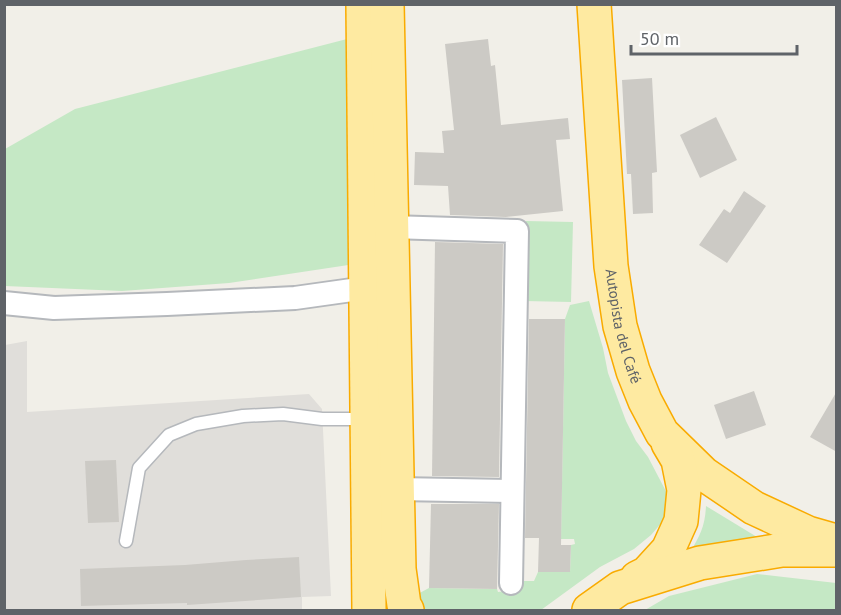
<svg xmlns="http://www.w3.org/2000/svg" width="841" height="615" viewBox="0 0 841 615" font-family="'PT Sans',sans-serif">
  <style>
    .industrial { fill: #e0deda }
    .green { fill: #c5e8c5 }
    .building { fill: #cccac5 }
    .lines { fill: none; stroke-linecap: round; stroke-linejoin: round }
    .service-casing { stroke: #b5b8bc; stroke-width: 15 }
    .minor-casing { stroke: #b5b8bc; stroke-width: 26 }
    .trunk-casing { stroke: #f9ab00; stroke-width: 36 }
    .service { stroke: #fff; stroke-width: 12 }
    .minor { stroke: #fff; stroke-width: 22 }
    .trunk { stroke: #feeaa1; stroke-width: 33 }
    .labels { text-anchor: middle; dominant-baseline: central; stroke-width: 5; stroke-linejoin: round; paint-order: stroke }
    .street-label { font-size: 15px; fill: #5f6368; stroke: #fff }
  </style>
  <rect width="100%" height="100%" fill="#f1efe8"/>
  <!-- industrial -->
  <path class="industrial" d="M27 341V412L309 394 322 409 331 596 302 597V610H5V345Z"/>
  <!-- green -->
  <g class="green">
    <path d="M347 39 355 264 229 283 122 291 5 286V149L75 109Z"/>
    <path d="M526 221 573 222 571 302 524 301Z"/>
    <path d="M589 301 603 348 608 373 626 421 636 441 648 457 669 497 664 520 651 535 634 549 600 567 541 610H420L414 596 429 588 497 589 498 592 521 589 522 581H534L538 572H570L571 545 575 544 574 539H561L565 319 570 305Z"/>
    <path d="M706 506 757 537 690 553C700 535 705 527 706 506Z"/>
    <path d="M757 574 836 583V610H645L669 596Z"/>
  </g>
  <!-- building -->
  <g class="building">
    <path d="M488 39 491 66 495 65 501 125 568 118 570 139 556 140 563 211 506 217 450 215 448 186 414 185 415 152 444 153 442 131 454 130 445 44Z"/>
    <path d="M652 78 657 172 652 173 653 213 633 214 631 174H627L622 80Z"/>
    <path d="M716 117 737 160 700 178 680 135Z"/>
    <path d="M744 191 766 206 727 263 699 245 724 209 730 213Z"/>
    <path d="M435 242 503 244 499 477 432 476Z"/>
    <path d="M529 319H565L561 545H571L570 572H538L539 538H525Z"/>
    <path d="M754 391 766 425 726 439 714 405Z"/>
    <path d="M837 391V452L810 437Z"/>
    <path d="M116 460 119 522 88 523 85 461Z"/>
    <path d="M431 504H499L497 589 429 588Z"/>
    <path d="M299 557 301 597 187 605V603L81 606 80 569 185 565 246 560Z"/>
  </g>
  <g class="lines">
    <!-- service casing -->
    <g class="service-casing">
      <path id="service" d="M126 541 139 468 169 435 196 424 243 416 283 414 322 419H367"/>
    </g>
    <!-- minor casing -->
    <g class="minor-casing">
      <g id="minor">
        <path d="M391 227 517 231 511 583"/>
        <path d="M4 303 54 308 167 304 295 298 366 288"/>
        <path d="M397 489 512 491"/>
      </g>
    </g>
    <!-- trunk casing -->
    <g class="trunk-casing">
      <g id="trunk">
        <path d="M363 4 369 610"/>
        <path d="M387 4 399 569 404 605 407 610"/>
        <path id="s1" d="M594 4 611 266 620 326 633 371 645 401 662 433 704 474 754 508 808 533 836 541"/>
        <path d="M637 578 647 573 668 550 681 521 684 490 678 460 668 443"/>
        <path d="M589 610 620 588 700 563 782 550H836"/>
      </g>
    </g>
    <!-- service -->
    <use href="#service" class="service"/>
    <!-- minor -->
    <use href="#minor" class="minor"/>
    <!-- trunk -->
    <use href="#trunk" class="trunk"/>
  </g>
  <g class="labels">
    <!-- street labels -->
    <g class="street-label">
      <text stroke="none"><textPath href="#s1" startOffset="324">Autopista del Café</textPath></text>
    </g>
  </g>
  <!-- border -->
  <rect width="841" height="615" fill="none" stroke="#5f6368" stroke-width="12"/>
  <!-- scale -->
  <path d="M631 45v9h166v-9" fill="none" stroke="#5f6368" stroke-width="3"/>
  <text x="640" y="45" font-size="18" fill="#5f6368" stroke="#ffffff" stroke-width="4.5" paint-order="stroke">50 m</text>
</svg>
